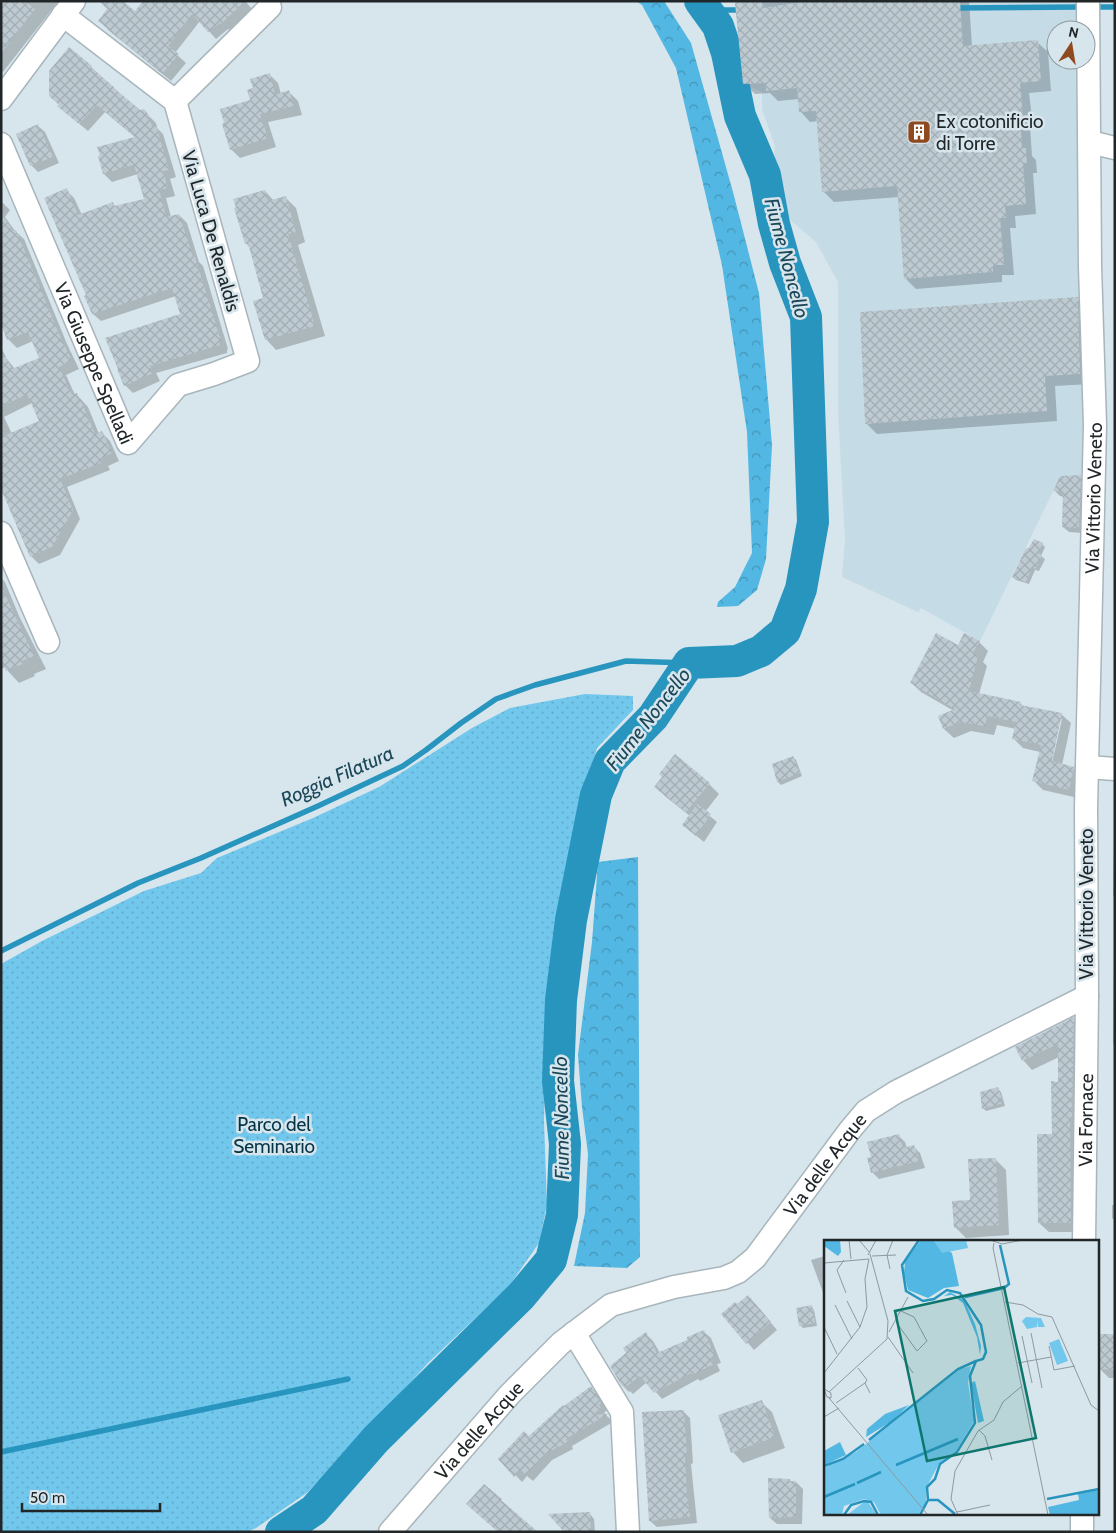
<svg xmlns="http://www.w3.org/2000/svg" width="1116" height="1533" viewBox="0 0 1116 1533" font-family="Cabin,sans-serif">
  <style>
    .built { fill: #c5dbe6 }
    .forest { fill: url(#forest-crowns) }
    .park { fill: url(#park-dots) }
    .shadow { fill: #0003; fill-rule: evenodd }
    .lines { fill: none; stroke-linecap: round; stroke-linejoin: round }
    .stream { stroke: #2895bf; stroke-width: 5.5 }
    .river { stroke: #2895bf; stroke-width: 32 }
    .building { fill: url(#building-cross-hatch) }
    .street-casing { stroke: #a8b6bc; stroke-width: 25 }
    .street { stroke: #fff; stroke-width: 22 }
    .labels { text-anchor: middle; dominant-baseline: central; stroke-width: 5; stroke-linejoin: round; paint-order: stroke }
    .poi-label { font-size: 19px; fill: #212729; stroke: #d7e5ec; text-anchor: start }
    .street-label { font-size: 19px; fill: #212729; stroke: #d7e5ec }
    .park-label { font-size: 19px; fill: #033344; stroke: #d7e5ec }
    .water-label { font-size: 20px; font-style: italic; fill: #1c4759; stroke: #d7e5ec }
    .inset-river { fill: none; stroke: #2895bf; stroke-width: 2.5 }
    .inset-road { fill: none; stroke: #8e999e; stroke-width: 1 }
    .view { fill: #0f766e; fill-opacity: 0.15; stroke: #0f766e; stroke-width: 2.5 }
    .inset-edge { fill: none; stroke: #212729; stroke-width: 2.5 }
  </style>
  <defs>
    <pattern id="forest-crowns" width="20" height="18" patternUnits="userSpaceOnUse" patternTransform="scale(1.25)"><rect width="20" height="18" fill="#52b7e2"/><path d="M2 6a3 3 0 1 1 6 0M12 15a3 3 0 1 1 6 0" fill="none" stroke="#4495b7"/></pattern>
    <pattern id="park-dots" width="8" height="8" patternUnits="userSpaceOnUse" patternTransform="scale(1.25)"><rect width="8" height="8" fill="#72c7ed"/><path d="M2 2h.1M6 6h.1" fill="none" stroke="#62abcb" stroke-width="1.8" stroke-linecap="round"/></pattern>
    <pattern id="building-cross-hatch" width="8" height="8" patternUnits="userSpaceOnUse" patternTransform="scale(1.25)"><rect width="8" height="8" fill="#bdcad1"/><path d="M0 0l8 8M0 8l8-8" fill="none" stroke="#a2aeb3"/></pattern>
  </defs>
  <rect width="100%" height="100%" fill="#d7e5ec"/>
  <!-- built -->
  <path class="built" d="M735 1H1077V30H1056V60H1078L1086 374 1083 475 1060 477 980 641 921 608 918 612 842 577 845 540 838 410V282L816 242 781 212 783 195 774 165 775 146 762 109V92L743 84Z"/>
  <!-- forest -->
  <g class="forest">
    <path d="M636 1H664L691 43 733 192 759 293 772 445 766 559 757 590 738 606 717 607 718 602 735 587 752 553 747 432 722 265 676 68 642 5Z"/>
    <path d="M638 857 640 1257 627 1268 574 1266 585 1213 588 1154 582 1107 578 1055 592 942 598 862Z"/>
  </g>
  <!-- park -->
  <path class="park" d="M585 694 633 696V710L597 748 567 862 556 945 546 1052 544 1120 547 1205 539 1243 509 1286 428 1363 360 1438 308 1492 256 1528 247 1532H1V964L42 941 144 891 201 873 217 858 313 818 379 787 472 728 510 708Z"/>
  <!-- shadow -->
  <g class="shadow">
    <path d="M7 1H60L58 4 57 3 3 72 1 70V8Z"/>
    <path d="M197 1H245L252 9 229 30 228 29 216 39 200 21 175 53 186 63 171 81 107 29 135 13Z"/>
    <path d="M751 1H969L972 46 1037 42 1048 52 1051 91 1029 93 1033 126H1030L1032 156 1036 160 1037 173H1033L1036 214 1015 216 1016 228H1010L1014 275H1002V282L916 289 905 278 899 197 834 202 823 191 818 121 810 122 800 111 799 99 778 101 770 93 755 94 745 84Z"/>
    <path d="M91 67 140 112 143 110 156 123 157 128 163 134 176 177 170 179 175 196 166 198 171 217 179 215 187 223 199 262 203 266 228 349 227 350V353L156 373 160 381 133 393 125 385 182 315 176 296 101 321 93 314 87 296 66 190 74 198 82 215 112 203 116 207 145 200 138 174 112 182 104 174 99 157 136 138 105 112 88 131 59 107Z"/>
    <path d="M269 74 278 83 281 94 289 92 298 101 302 115 268 122 276 147 240 158 231 149 252 101 254 89Z"/>
    <path d="M38 126 45 132 59 163 38 172 31 165Z"/>
    <path d="M265 191 274 201 285 197 296 208 305 242 298 245 325 336 276 350 266 339 265 298 250 248 246 243Z"/>
    <path d="M1 201 10 210 5 217 15 231 24 239 67 344 79 369 66 375 75 395H77L88 407 99 434 102 433 110 441 119 461 108 466 110 470 67 487 80 519 60 555 39 564 31 556 1 482V362L7 359 15 369 41 359 33 341 17 348 9 340 1 320ZM32 403 40 422 12 434 4 417Z"/>
    <path d="M1077 299 1088 309 1090 384 1055 386 1057 421 877 434 866 423Z"/>
    <path d="M1080 477 1086 482 1084 533 1069 532 1063 527 1064 497 1060 496 1055 491Z"/>
    <path d="M1042 544 1045 547 1041 556 1045 559 1039 571 1035 570 1029 584 1016 580 1013 577Z"/>
    <path d="M1 578 5 582 19 616 46 669 34 674 35 676 19 683 7 670 5 667 1 669Z"/>
    <path d="M979 642 988 651 983 662 987 666 979 694 1020 703 1024 707 1061 714 1071 723 1062 765 1073 768 1083 777 1078 798 1043 790 1033 780 1040 752 1023 748 1014 739 1016 729 997 725 994 735 971 731 954 738 944 729 940 717 954 711 921 692 911 682 959 646ZM1059 719H1062L1051 767H1049Z"/>
    <path d="M793 757 796 760 802 776 781 785 778 782 774 765Z"/>
    <path d="M664 777 709 784 719 794 705 812 717 822 704 842 683 825 690 816 666 797 656 786Z"/>
    <path d="M1115 783V897L1113 896Z"/>
    <path d="M1114 950H1115V1046L1113 1044Z"/>
    <path d="M1073 1019 1083 1028 1080 1232H1049L1039 1223 1053 1136 1059 1083V1057L1032 1070 1023 1060Z"/>
    <path d="M1114 1077H1115V1105L1114 1104Z"/>
    <path d="M998 1089 1001 1092 1005 1106 986 1111 983 1108Z"/>
    <path d="M898 1135 905 1142 907 1148 913 1146 920 1153 925 1168 879 1179 872 1172Z"/>
    <path d="M995 1159 1006 1170 1009 1235 966 1238 955 1227Z"/>
    <path d="M1114 1198H1115V1237V1221L1112 1218V1205H1114Z"/>
    <path d="M825 1256V1298L811 1260Z"/>
    <path d="M755 1304 777 1330 754 1350 723 1314 737 1306Z"/>
    <path d="M811 1307 814 1310 817 1326 803 1328 800 1325Z"/>
    <path d="M704 1332 711 1338 721 1363 717 1364 720 1371 700 1381 698 1379 662 1399 647 1382 633 1394 630 1391 629 1392 623 1386 611 1367 628 1353 646 1334 653 1341 660 1353 689 1340Z"/>
    <path d="M1115 1335V1378H1109L1100 1369Z"/>
    <path d="M591 1387 597 1394 607 1410 604 1413 613 1422 572 1446 573 1449 552 1460 533 1481 527 1476 522 1482 500 1459 529 1438Z"/>
    <path d="M761 1402 772 1412 785 1448 743 1463 733 1452Z"/>
    <path d="M683 1411 690 1418 693 1463 691 1464 697 1523 657 1527 650 1521Z"/>
    <path d="M789 1480 792 1482H796L803 1489 802 1524H777L770 1518Z"/>
    <path d="M590 1514 594 1519 595 1532H565Z"/>
  </g>
  <g class="lines">
    <!-- stream -->
    <g class="stream">
      <path d="M1092 7H1115"/>
      <path d="M954 8 1083 7"/>
      <path d="M708 10H743"/>
      <path d="M1 951 138 883 201 858 318 806 403 766 426 750 461 723 496 699 535 685 626 661 689 663"/>
      <path d="M1 1452 348 1379"/>
    </g>
    <!-- river -->
    <path class="river" d="M281 1532 314 1510 376 1439 521 1296 551 1260 562 1215 565 1144 558 1081 561 1000 571 920 596 795 610 761 653 717 689 663 737 661 761 651 785 631 801 589 813 522 806 317 785 263 774 224 765 175 740 116 727 53 718 26 700 1"/>
  </g>
  <!-- building -->
  <g class="building">
    <path d="M5 1H25L35 9 1 53V6Z"/>
    <path d="M99 1H123L135 11 143 1H245L221 24 220 23 208 32 192 14 168 46 179 54 162 74 98 21 107 9Z"/>
    <path d="M743 1H762L763 8 807 1H960L963 46 1038 40 1041 81 1020 83 1023 116H1020L1022 148H1026L1027 163H1023L1026 204 1005 206 1006 218H1000L1004 265H993V272L904 279 897 186 822 192 816 111 799 112 797 88 766 91V83L743 84 735 3Z"/>
    <path d="M69 47 92 66 91 68 114 87V88L140 110 144 109 148 114 152 126 156 125 169 170 163 171 168 188 159 190 166 217 179 214 193 257H195L221 341 219 342 220 345 150 366 153 373 124 386 117 369H118L105 338 180 314 172 288 92 314 84 296 86 295 44 198 67 188 78 215 113 202 114 206 144 199 134 165 103 174 98 156 100 155 97 147 135 137 97 105 79 124 57 106 59 105 49 96V71Z"/>
    <path d="M270 73 275 95 289 90 294 106 260 114 268 138 230 150 222 124 224 123 220 109 250 100 247 90 253 88 250 79Z"/>
    <path d="M38 124 53 157 30 166 16 134Z"/>
    <path d="M265 190 268 201 286 196 296 232 288 234 315 326 265 340 253 301 263 298 248 243 245 244 234 208 236 207 233 199Z"/>
    <path d="M1 213 13 231 16 230 59 334 72 361 59 367 72 395 77 393 79 398H80L95 434 102 431 112 453 101 458 103 462 60 479 73 510 52 547 30 557 1 489V437L39 421 27 394 1 407V347L12 369 39 358 28 332 7 340 1 324Z"/>
    <path d="M1078 297 1080 374 1045 376 1047 411 865 424 860 312Z"/>
    <path d="M1081 475 1079 528 1062 527 1063 492 1053 491 1060 476Z"/>
    <path d="M1034 539 1043 543 1038 553 1042 555 1036 569 1032 567 1026 582 1012 577 1026 548 1028 549Z"/>
    <path d="M1 586 34 656 22 661 23 664 6 671 1 660Z"/>
    <path d="M936 633 958 645 964 633 980 641 973 653 978 656 969 691 1021 702 1020 705 1062 713 1052 761 1074 767 1069 790 1032 781 1041 745 1012 739 1016 722 987 716 985 726 961 722 943 729 938 716 955 709 910 683Z"/>
    <path d="M675 754 710 783 686 812 654 787 662 777 659 774Z"/>
    <path d="M793 756 800 773 777 782 772 764Z"/>
    <path d="M697 804 711 814 696 836 682 825Z"/>
    <path d="M1074 1017 1072 1117H1070L1071 1223H1038L1037 1134H1052L1051 1081 1058 1082V1044L1022 1061 1015 1047Z"/>
    <path d="M998 1087 1003 1103 982 1109 980 1092Z"/>
    <path d="M899 1134 903 1148 914 1145 920 1161 871 1173 867 1158 871 1157 867 1142Z"/>
    <path d="M996 1158 999 1225 954 1228 952 1201 970 1200 968 1159Z"/>
    <path d="M748 1295 771 1322 746 1344 721 1314 735 1302 737 1304Z"/>
    <path d="M812 1305 815 1323 799 1326 796 1308Z"/>
    <path d="M704 1330 715 1356 711 1358 714 1364 692 1375 691 1373 654 1393 640 1376 625 1388 623 1385 622 1386 610 1366 626 1353 623 1348 646 1332 657 1353 687 1340V1337Z"/>
    <path d="M1098 1334H1115V1370L1098 1369Z"/>
    <path d="M591 1386 601 1403 599 1405 601 1408 592 1415 608 1414 566 1439 568 1442 545 1454 526 1475 520 1470 514 1477 498 1459 524 1431 529 1436 563 1405 564 1406Z"/>
    <path d="M762 1400 775 1437 731 1453 718 1415Z"/>
    <path d="M684 1410 687 1457H685L687 1495 690 1517 649 1521 642 1412Z"/>
    <path d="M768 1478 790 1479V1481H796V1517L769 1518Z"/>
    <path d="M484 1484 502 1499 501 1500 538 1532H498L466 1504Z"/>
    <path d="M590 1512 591 1532H564L548 1514Z"/>
  </g>
  <g class="lines">
    <!-- street casing -->
    <g class="street-casing">
      <g id="street">
        <path d="M1 99 74 1"/>
        <path d="M175 101 270 7"/>
        <path d="M1090 142 1115 148"/>
        <path id="s1" d="M1 144 128 443 178 385 214 374 248 361 175 101 63 15"/>
        <path d="M1 533 48 642"/>
        <path d="M1087 767 1115 769"/>
        <path id="s2" d="M1084 1242 1087 996 1086 808 1095 425 1090 266 1088 1"/>
        <path d="M574 1333 622 1412 628 1532"/>
        <path d="M1082 1514V1532"/>
        <path id="s3" d="M390 1532 510 1394 561 1343 611 1305 674 1287 724 1278 738 1272 755 1258 850 1130 866 1111 896 1092 1087 996"/>
      </g>
    </g>
    <!-- street -->
    <use href="#street" class="street"/>
  </g>
  <!-- icons -->
  <defs>
    <g id="building-square" transform="scale(1.25)"><rect x="-9" y="-9" width="18" height="18" rx="4" fill="#8e491f" stroke="#d7e5ec"/><path d="M-4-6H4V6H1V3H-1V6H-4ZM-2.5-4.3h1.7v1.8h-1.7ZM.8-4.3h1.7v1.8H.8ZM-2.5-1h1.7V.8h-1.7ZM.8-1h1.7V.8H.8Z" fill="#fff"/></g>
  </defs>
  <g fill-rule="evenodd">
    <use href="#building-square" x="919" y="132"/>
  </g>
  <g class="labels">
    <!-- poi labels -->
    <g class="poi-label">
      <text x="936" y="121">Ex cotonificio<tspan x="936" dy="22">di Torre</tspan></text>
    </g>
    <!-- street labels -->
    <g class="street-label">
      <text transform="translate(211 231) rotate(74)">Via Luca De Renaldis</text>
      <text stroke="none"><textPath href="#s1" startOffset="238">Via Giuseppe Spelladi</textPath></text>
      <text stroke="none"><textPath href="#s2" startOffset="744">Via Vittorio Veneto</textPath></text>
      <text transform="translate(1086 904) rotate(-90)">Via Vittorio Veneto</text>
      <text stroke="none"><textPath href="#s2" startOffset="122">Via Fornace</textPath></text>
      <text stroke="none"><textPath href="#s3" startOffset="588">Via delle Acque</textPath></text>
      <text stroke="none"><textPath href="#s3" startOffset="135">Via delle Acque</textPath></text>
    </g>
    <!-- park labels -->
    <g class="park-label">
      <text x="274" y="1124">Parco del<tspan x="274" dy="22">Seminario</tspan></text>
    </g>
    <!-- water labels -->
    <g class="water-label">
      <text transform="translate(787 258) rotate(75)">Fiume Noncello</text>
      <text transform="translate(648 719) rotate(-52)">Fiume Noncello</text>
      <text transform="translate(337 776) rotate(-24)">Roggia Filatura</text>
      <text transform="translate(561 1118) rotate(-91)">Fiume Noncello</text>
    </g>
  </g>
  <!-- overview -->
  <g transform="translate(824 1240)">
    <rect width="275" height="275" fill="#d7e5ec"/>
    <path d="M202 77 217 78 221 87H214L213 80V87L203 89 198 81ZM235 99 244 121 233 125 225 103Z" fill="#72c7ed"/>
    <path d="M0 0H16L17 12 14 16 0 6ZM97 0H109L128 13 135 46 120 48 104 58 84 50 80 33 81 22ZM126 52 140 60 151 84 157 106 156 115 153 97 139 63 128 55 120 56ZM151 141 160 181 154 183 147 143ZM85 165 68 181 42 197 43 189 61 174ZM16 202 22 215 0 225V211ZM275 250V275H226L224 267 255 260 254 254Z" fill="#52b7e2"/>
    <path d="M109 0H142L144 8 118 13ZM147 126 144 143 150 181 132 211 115 224 102 248V263L94 275H57L50 262 40 259 20 266 18 275H0V228L32 212 136 129ZM40 262H44L53 275H23Z" fill="#72c7ed"/>
    <path class="inset-river" d="M95 0 78 25 82 51 99 61 110 59 123 50 136 53 157 85 162 112 159 119 152 121 146 136 151 183 133 212 116 224 111 239 103 247 104 260 96 275M141 57 180 48 185 44 176 5M45 200 134 129 152 121M72 225 134 199M0 226 19 219 40 204M33 243 57 232M0 257 31 244M223 259 275 249M104 260H114L131 274M20 275 27 265 40 261 47 262 54 275"/>
    <path class="inset-road" d="M25 0 27 19M35 0 46 13M166 0 178 4 199 0M170 3 169 8 224 275M44 15 52 0M48 16 72 15M20 20 13 30 22 53M0 23 45 19M66 29 63 15 69 0M23 61 36 87M181 62 199 65 214 74 228 77 267 165 275 171M11 65 28 99M72 82 93 111 103 101 90 77 77 71M0 87 13 114M65 92 84 57M207 93 218 148M198 96 208 143M64 97 89 133M225 106 230 130 251 126M194 123 227 117M34 128 43 140 41 143 46 153M0 133 36 87 43 67 41 39 45 19M0 149 7 153V158L3 157ZM5 152 63 99 64 81 46 14M5 158 104 275M12 163 41 143M0 177 15 168M155 190 161 196 168 220M133 272 166 265M134 275 127 259 131 231 154 191 170 180 179 162 198 146"/>
    <path class="view" d="M180 47 212 198 103 221 71 71Z"/>
    <rect width="275" height="275" class="inset-edge"/>
  </g>
  <!-- border -->
  <rect width="1116" height="1533" fill="none" stroke="#212729" stroke-width="5"/>
  <!-- north arrow -->
  <g transform="translate(1071 45) rotate(12)"><circle r="24" fill="#d7e5ec" stroke="#8e999e"/>
  <path d="M0-4L9 19L0 12L-9 19Z" fill="#8e491f"/>
  <text y="-8" font-size="14" font-weight="bold" text-anchor="middle" fill="#212729">N</text>
  </g>
  <!-- scale -->
  <path d="M22 1503v8h138v-8" fill="none" stroke="#212729" stroke-width="2.5"/>
  <text x="30" y="1503" font-size="15" fill="#212729" stroke="#d7e5ec" stroke-width="4" paint-order="stroke">50 m</text>
</svg>
